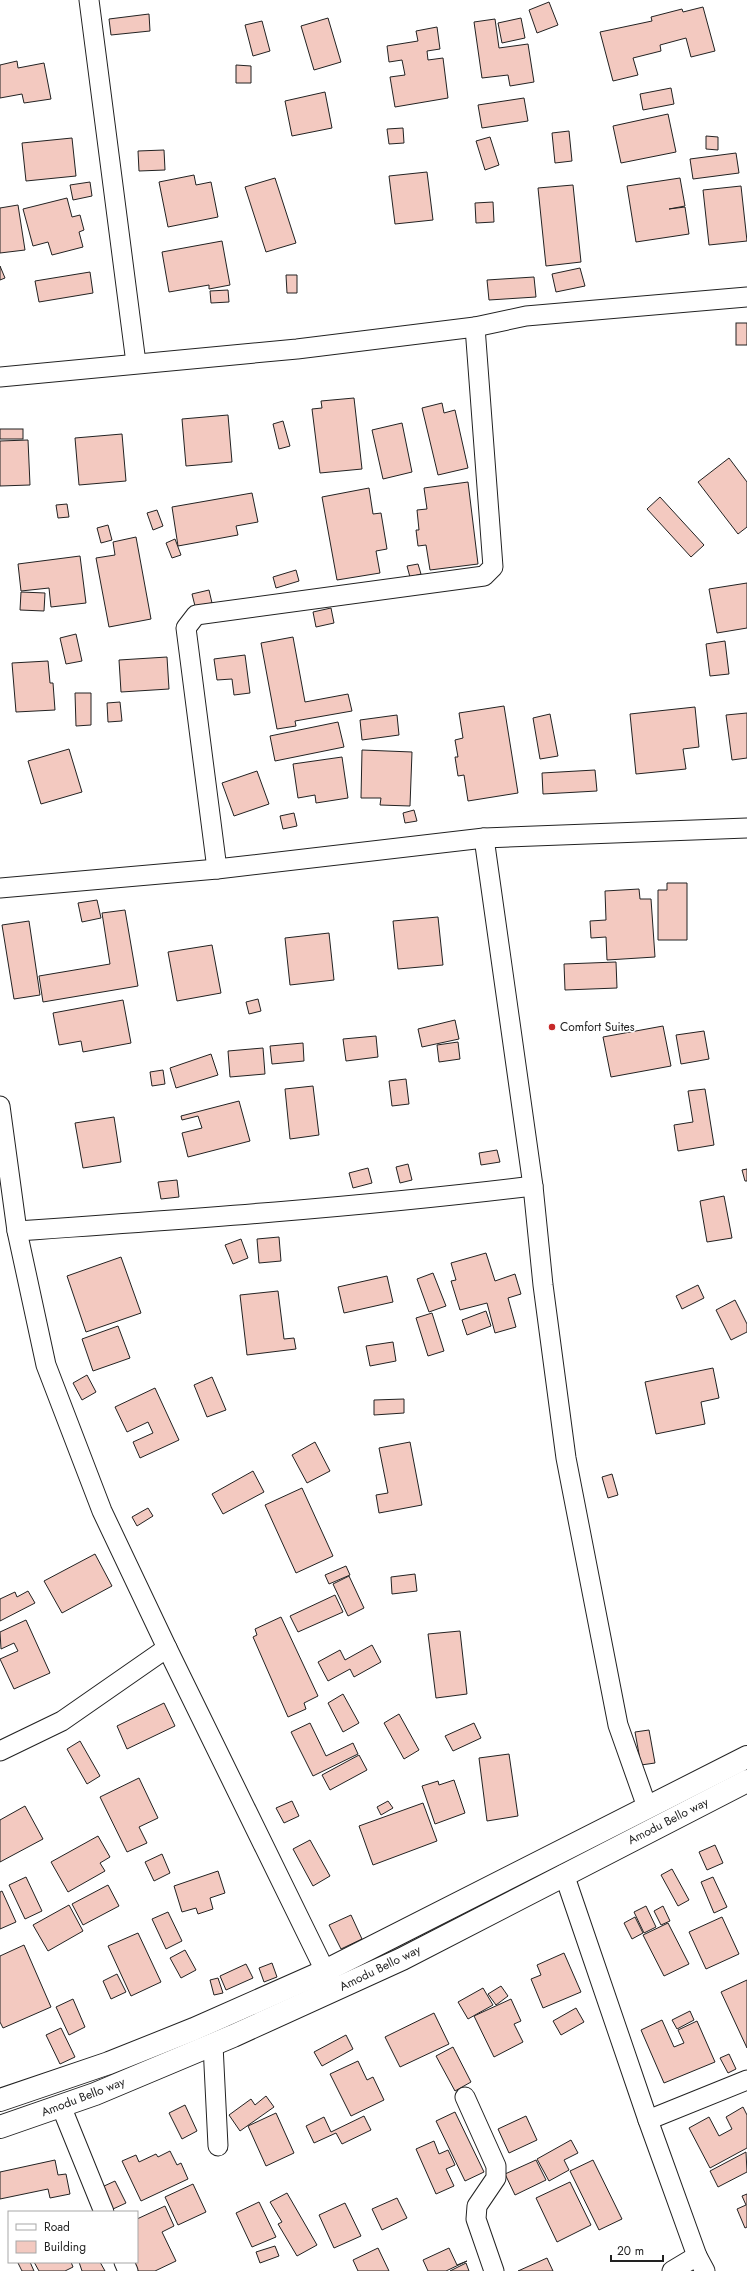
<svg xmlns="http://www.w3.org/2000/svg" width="747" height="2271" viewBox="0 0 747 2271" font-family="Jost,sans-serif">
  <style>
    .building { fill: #f3c9c0; stroke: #222 }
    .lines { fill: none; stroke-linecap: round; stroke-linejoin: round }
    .minor-casing { stroke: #222; stroke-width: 21 }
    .major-casing { stroke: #222; stroke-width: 24 }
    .minor { stroke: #fff; stroke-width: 19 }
    .major { stroke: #fff; stroke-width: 22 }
    .poi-dot { fill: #c62828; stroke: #fff; stroke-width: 1.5 }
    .labels { text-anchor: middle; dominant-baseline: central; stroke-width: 3; stroke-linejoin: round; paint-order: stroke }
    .poi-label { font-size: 12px; fill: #222; stroke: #fff; text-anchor: start }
    .street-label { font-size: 12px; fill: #222; stroke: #fff }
  </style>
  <rect width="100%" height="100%" fill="#fff"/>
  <!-- building -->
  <g class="building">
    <path d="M549 2 558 25 537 33 529 10Z"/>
    <path d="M703 7 715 51 691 57 686 38 660 45 661 51 633 58 638 75 613 81 600 32 652 21 651 17 682 9 683 12Z"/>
    <path d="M149 14 150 31 111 35 109 19Z"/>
    <path d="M328 18 341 62 314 70 301 26Z"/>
    <path d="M521 18 525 38 502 43 498 23Z"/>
    <path d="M495 19 499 48 528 44 534 82 510 86 508 75 482 78 474 22Z"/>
    <path d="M262 21 270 51 253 56 245 25Z"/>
    <path d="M437 27 440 49 427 51 428 60 443 58 448 98 395 107 390 77 405 75 402 60 389 62 387 46 418 41 416 31Z"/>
    <path d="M17 61 18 68 44 63 51 99 24 103 22 94 0 98V65Z"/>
    <path d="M236 65 251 66V83H236Z"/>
    <path d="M671 88 674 104 643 110 640 94Z"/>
    <path d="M325 92 332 128 292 136 285 101Z"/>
    <path d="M524 98 528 121 482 128 478 105Z"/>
    <path d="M668 114 676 152 621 163 613 126Z"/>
    <path d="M403 128 404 143 389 144 387 129Z"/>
    <path d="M569 131 572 161 555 163 552 133Z"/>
    <path d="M706 136 718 137V150L706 149Z"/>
    <path d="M490 137 499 165 485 170 476 141Z"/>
    <path d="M72 138 76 176 26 181 22 143Z"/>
    <path d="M164 150 165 170 139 171 138 151Z"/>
    <path d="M736 153 739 173 693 179 690 159Z"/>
    <path d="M427 172 433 220 395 224 389 176Z"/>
    <path d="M194 175 196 185 211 182 218 217 168 227 159 182Z"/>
    <path d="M275 178 296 243 266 252 245 187Z"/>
    <path d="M680 178 685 206 669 209 685 207 689 234 636 242 627 186Z"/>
    <path d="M90 182 92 196 73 200 70 185Z"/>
    <path d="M573 185 581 262 546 266 538 188Z"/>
    <path d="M741 186 747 241 709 245 703 190Z"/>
    <path d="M67 198 72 217 80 215 84 230 79 232 83 247 52 255 48 242 33 246 23 209Z"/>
    <path d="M493 202 494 222 476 223 475 203Z"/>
    <path d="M18 205 25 250 0 253V208Z"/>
    <path d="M222 241 230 285 209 289V285L169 292 162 252Z"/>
    <path d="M0 266 5 278 0 280Z"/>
    <path d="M580 268 585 286 556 292 552 274Z"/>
    <path d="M90 272 93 293 39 302 35 281Z"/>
    <path d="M286 275H297V293H287Z"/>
    <path d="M534 277 536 297 489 300 487 280Z"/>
    <path d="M228 290 229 302 211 303 210 291Z"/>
    <rect x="736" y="323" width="11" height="22"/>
    <path d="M354 398 362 469 320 473 312 409 322 408 321 401Z"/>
    <path d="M442 403 444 413 455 410 468 468 438 475 422 408Z"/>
    <path d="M228 415 232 462 186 466 182 419Z"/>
    <path d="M283 421 290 446 279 449 273 424Z"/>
    <path d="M402 423 412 472 383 479 372 430Z"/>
    <rect x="0" y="429" width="23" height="10"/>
    <path d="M122 434 126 481 79 485 75 438Z"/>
    <path d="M28 440 30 485 0 486V441Z"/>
    <path d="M729 458 747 482V527L738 534 698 482Z"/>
    <path d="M468 482 478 564 430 570 426 545 418 546 416 530H419L417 510 427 509 424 488Z"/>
    <path d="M369 488 373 514 381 513 387 549 376 551 380 573 337 580 322 497Z"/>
    <path d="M252 493 258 522 236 526 238 535 178 546 172 507Z"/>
    <path d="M660 497 704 545 691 557 647 509Z"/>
    <path d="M67 504 69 517 58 518 56 505Z"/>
    <path d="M157 510 163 526 153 530 147 513Z"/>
    <path d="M108 525 112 540 101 543 97 528Z"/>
    <path d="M136 537 151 619 109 627 96 558 115 555 113 542Z"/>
    <path d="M175 539 181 555 172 558 166 543Z"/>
    <path d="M80 556 86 603 51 607 49 588 21 591 18 564Z"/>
    <path d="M418 564 421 574 410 577 407 566Z"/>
    <path d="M296 570 299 581 276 588 273 577Z"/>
    <path d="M747 583V628L717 633 709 589Z"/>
    <path d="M209 590 212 603 195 606 192 594Z"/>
    <path d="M21 592 45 593 44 611 20 610Z"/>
    <path d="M331 608 334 623 316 627 313 612Z"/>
    <path d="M76 634 82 661 66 664 60 638Z"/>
    <path d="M293 637 305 702 348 694 352 711 295 721 296 726 277 729 261 643Z"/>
    <path d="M725 641 729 674 710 676 706 644Z"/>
    <path d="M245 655 250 693 234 695 232 679 217 680 214 659Z"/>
    <path d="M167 657 169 689 121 692 119 660Z"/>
    <path d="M48 661 50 683H53L55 710 16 712 12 663Z"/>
    <path d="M75 693H91V725L76 726Z"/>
    <path d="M120 702 122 721 108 722 107 703Z"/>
    <path d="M504 706 518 793 468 801 464 775 458 776 455 757H458L455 740 463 738 459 713Z"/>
    <path d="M695 707 699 747 683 749 686 769 636 774 630 714Z"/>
    <path d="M747 713V758L732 760 726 715Z"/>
    <path d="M550 714 558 756 540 759 533 718Z"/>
    <path d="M397 715 399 735 362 740 360 720Z"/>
    <path d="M338 722 344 747 275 761 270 736Z"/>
    <path d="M69 749 82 792 41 804 28 761Z"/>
    <path d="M362 750 412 752 410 806 380 805 381 798H361Z"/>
    <path d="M342 757 348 798 316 803 315 795 298 798 293 764Z"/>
    <path d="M595 770 597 791 543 794 542 773Z"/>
    <path d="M257 771 269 804 234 816 222 783Z"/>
    <path d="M414 810 417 821 405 823 403 813Z"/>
    <path d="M294 813 297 826 283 829 280 816Z"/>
    <path d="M667 883H687V940H658V890H667Z"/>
    <path d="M639 889 640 899H651L655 957 607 960 606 937 591 938 590 921 606 920 605 891Z"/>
    <path d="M97 900 101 918 82 922 78 903Z"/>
    <path d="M125 910 138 986 43 1002 39 976 110 964 102 913Z"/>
    <path d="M438 917 443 965 398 969 393 921Z"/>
    <path d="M29 921 40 995 14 999 2 925Z"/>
    <path d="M329 933 334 980 290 985 285 938Z"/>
    <path d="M212 945 221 993 177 1001 168 952Z"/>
    <path d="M616 962 617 988 565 990 564 964Z"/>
    <path d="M258 999 261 1011 249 1014 246 1002Z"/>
    <path d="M123 1000 131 1043 83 1052 81 1041 59 1045 53 1013Z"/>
    <path d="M455 1020 459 1039 422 1047 418 1029Z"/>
    <path d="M663 1026 671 1066 611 1077 603 1037Z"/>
    <path d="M704 1031 709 1059 681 1064 676 1035Z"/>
    <path d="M376 1036 378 1057 346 1061 343 1039Z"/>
    <path d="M458 1042 460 1059 439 1062 437 1045Z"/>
    <path d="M303 1043 304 1061 272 1064 270 1046Z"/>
    <path d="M263 1048 265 1074 230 1077 228 1051Z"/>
    <path d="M211 1054 218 1075 176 1088 170 1068Z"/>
    <path d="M163 1070 165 1084 152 1086 150 1072Z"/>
    <path d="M406 1079 409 1104 392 1106 389 1081Z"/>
    <path d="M313 1086 319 1135 290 1139 285 1089Z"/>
    <path d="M705 1089 714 1145 678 1151 674 1125 693 1122 688 1091Z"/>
    <path d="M239 1101 250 1141 188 1157 182 1133 202 1128 198 1116 182 1120 181 1116Z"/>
    <path d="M114 1117 121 1162 83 1168 75 1123Z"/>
    <path d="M497 1150 500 1162 481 1165 479 1153Z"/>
    <path d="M408 1164 412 1180 400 1183 396 1167Z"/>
    <path d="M368 1168 372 1183 353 1188 349 1173Z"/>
    <path d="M747 1169V1181H745L742 1170Z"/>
    <path d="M177 1180 179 1197 161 1199 158 1182Z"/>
    <path d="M724 1196 732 1238 707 1242 700 1201Z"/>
    <path d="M279 1237 281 1261 259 1263 257 1239Z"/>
    <path d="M241 1239 248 1258 233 1264 225 1245Z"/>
    <path d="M486 1253 495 1281 515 1274 521 1294 508 1298 516 1327 495 1333 487 1303 460 1310 451 1281 456 1280 451 1263Z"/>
    <path d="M121 1257 141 1313 86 1332 67 1276Z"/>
    <path d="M433 1273 446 1306 429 1312 417 1279Z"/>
    <path d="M387 1276 393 1302 344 1313 338 1287Z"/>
    <path d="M698 1285 704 1298 682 1309 676 1296Z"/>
    <path d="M278 1291 284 1339 294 1338 296 1349 247 1355 240 1295Z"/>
    <path d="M735 1300 747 1324V1332L731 1340 716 1310Z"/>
    <path d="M486 1311 491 1326 467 1335 462 1320Z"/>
    <path d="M432 1313 444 1351 428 1356 416 1318Z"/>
    <path d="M118 1326 130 1358 93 1371 82 1339Z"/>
    <path d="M393 1342 396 1361 370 1366 366 1346Z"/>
    <path d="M713 1368 719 1398 701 1402 705 1424 656 1434 645 1382Z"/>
    <path d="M87 1375 96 1392 82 1400 73 1383Z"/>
    <path d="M212 1377 226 1410 207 1417 194 1385Z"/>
    <path d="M155 1388 179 1440 140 1458 133 1442 153 1433 148 1422 127 1432 115 1407Z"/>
    <path d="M404 1399V1413L374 1415V1400Z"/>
    <path d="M315 1442 330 1471 307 1483 292 1455Z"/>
    <path d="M410 1442 422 1505 379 1513 376 1495 388 1493 379 1448Z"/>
    <path d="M253 1471 264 1492 223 1514 212 1494Z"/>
    <path d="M612 1474 618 1495 608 1498 602 1477Z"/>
    <path d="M302 1488 333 1556 296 1573 265 1505Z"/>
    <path d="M148 1508 153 1516 137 1526 132 1517Z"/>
    <path d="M95 1554 112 1586 62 1613 44 1581Z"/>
    <path d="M346 1566 350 1575 329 1584 325 1575Z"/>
    <path d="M415 1574 417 1591 392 1594 391 1577Z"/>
    <path d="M349 1576 364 1608 348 1616 333 1584Z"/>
    <path d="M28 1591 35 1603 0 1621V1599L15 1592 17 1597Z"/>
    <path d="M335 1595 343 1612 298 1632 290 1616Z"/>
    <path d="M281 1617 318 1696 304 1703 306 1709 288 1717 253 1637 257 1635 255 1629Z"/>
    <path d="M26 1620 50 1673 14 1689 0 1659 18 1651 14 1643 1 1649 0 1632Z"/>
    <path d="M460 1631 467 1694 436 1698 428 1634Z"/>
    <path d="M372 1645 381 1662 354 1677 350 1669 328 1681 318 1662 340 1650 345 1660Z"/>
    <path d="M343 1694 359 1723 343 1732 328 1703Z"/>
    <path d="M164 1703 175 1726 127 1749 117 1726Z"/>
    <path d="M399 1714 419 1750 404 1759 384 1723Z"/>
    <path d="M310 1723 326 1756 353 1743 358 1754 313 1776 291 1732Z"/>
    <path d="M474 1723 481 1738 453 1751 445 1736Z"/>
    <path d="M649 1730 655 1763 641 1765 635 1732Z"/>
    <path d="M80 1741 100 1776 87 1784 67 1749Z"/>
    <path d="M509 1754 518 1816 487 1821 479 1758Z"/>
    <path d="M359 1755 367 1770 330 1790 322 1775Z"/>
    <path d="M139 1778 158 1818 139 1827 147 1843 127 1852 100 1797Z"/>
    <path d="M454 1780 465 1813 435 1824 422 1786 438 1781 439 1785Z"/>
    <path d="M292 1801 299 1816 284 1823 276 1808Z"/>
    <path d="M388 1801 393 1808 381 1815 377 1807Z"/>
    <path d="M423 1803 437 1841 373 1865 359 1826Z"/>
    <path d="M25 1806 43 1839 0 1862V1820Z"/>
    <path d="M98 1836 110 1857 100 1863 105 1871 68 1892 51 1862Z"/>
    <path d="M310 1840 330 1876 313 1886 293 1849Z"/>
    <path d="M715 1845 723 1863 707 1870 699 1852Z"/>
    <path d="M162 1854 170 1873 154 1881 145 1862Z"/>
    <path d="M672 1869 689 1900 678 1906 661 1875Z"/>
    <path d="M218 1871 225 1893 210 1898 213 1909 198 1914 196 1908 182 1912 174 1886Z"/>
    <path d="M26 1877 42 1911 25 1919 9 1885Z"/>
    <path d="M713 1877 727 1907 714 1913 701 1882Z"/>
    <path d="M108 1885 119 1906 83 1925 72 1904Z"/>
    <path d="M2 1891 16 1922 0 1929V1892Z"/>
    <path d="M69 1905 83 1931 48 1951 33 1925Z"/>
    <path d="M646 1906 656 1927 644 1933 634 1912Z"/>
    <path d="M663 1906 670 1921 661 1925 654 1911Z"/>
    <path d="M168 1912 182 1941 166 1949 152 1919Z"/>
    <path d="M351 1915 362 1939 341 1949 329 1925Z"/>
    <path d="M635 1917 643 1933 632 1939 624 1923Z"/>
    <path d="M722 1917 739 1954 706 1969 689 1932Z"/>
    <path d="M668 1923 689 1964 664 1976 643 1935Z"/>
    <path d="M138 1933 161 1982 131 1996 108 1946Z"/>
    <path d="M24 1945 51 2007 3 2028 0 2022V1956Z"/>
    <path d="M185 1950 196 1970 181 1978 170 1958Z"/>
    <path d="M564 1953 581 1992 543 2008 531 1979 541 1975 537 1965Z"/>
    <path d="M272 1963 277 1977 264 1982 259 1968Z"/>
    <path d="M246 1964 253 1978 226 1990 220 1976Z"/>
    <path d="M117 1974 126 1992 111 1999 103 1981Z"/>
    <path d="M218 1978 223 1993 214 1995 210 1980Z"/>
    <path d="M747 1980V2048L721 1992Z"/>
    <path d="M501 1986 508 1996 496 2005 488 1994Z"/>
    <path d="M483 1988 493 2005 468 2019 458 2002Z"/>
    <path d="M73 1999 85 2027 69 2035 56 2007Z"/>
    <path d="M511 1999 521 2021 514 2024 523 2042 494 2057 474 2016Z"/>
    <path d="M576 2008 584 2022 561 2035 553 2021Z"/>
    <path d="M690 2011 694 2020 677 2029 672 2020Z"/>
    <path d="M434 2013 449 2044 400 2067 385 2037Z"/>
    <path d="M662 2020 674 2047 684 2043 678 2030 697 2021 715 2062 664 2083 641 2030Z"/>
    <path d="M61 2028 75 2057 60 2064 46 2035Z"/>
    <path d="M346 2035 353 2049 322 2066 314 2052Z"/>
    <path d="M453 2047 471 2082 455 2091 436 2056Z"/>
    <path d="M729 2054 736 2069 728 2073 720 2058Z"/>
    <path d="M358 2061 367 2080 373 2077 384 2100 351 2116 330 2074Z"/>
    <path d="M266 2096 274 2107 240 2131 229 2115 251 2099 255 2105Z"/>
    <path d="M185 2105 197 2131 182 2139 169 2113Z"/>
    <path d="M743 2107 747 2115V2148L710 2168 689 2128 709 2117 719 2136 732 2129 726 2117Z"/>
    <path d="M455 2112 484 2172 465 2181 436 2121Z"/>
    <path d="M276 2113 294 2153 266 2166 248 2126Z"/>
    <path d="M364 2116 371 2130 342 2144 336 2133 314 2143 306 2126 324 2117 331 2132Z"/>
    <path d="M526 2116 537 2140 509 2153 498 2129Z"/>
    <path d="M571 2140 578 2153 564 2160 569 2170 549 2181 537 2159Z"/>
    <path d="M434 2141 439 2154 448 2150 455 2165 446 2169 454 2186 436 2194 416 2149Z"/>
    <path d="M170 2151 177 2165 181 2163 188 2179 141 2201 122 2161 136 2155 139 2162 156 2154 158 2157Z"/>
    <path d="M746 2152 747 2172 718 2187 710 2171Z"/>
    <path d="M55 2160 58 2175 66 2174 70 2194 50 2198 48 2189 0 2199V2172Z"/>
    <path d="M536 2160 546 2180 515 2195 505 2174Z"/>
    <path d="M593 2160 622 2219 599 2230 570 2171Z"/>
    <path d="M115 2181 126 2203 113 2209 102 2187Z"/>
    <path d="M570 2182 591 2225 557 2242 536 2198Z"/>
    <path d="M193 2184 206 2212 178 2225 165 2197Z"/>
    <path d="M287 2193 317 2245 297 2256 278 2224 282 2222 270 2202Z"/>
    <path d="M747 2194V2227L745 2228 737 2209 746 2205 742 2196Z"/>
    <path d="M397 2198 407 2218 382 2230 372 2209Z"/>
    <path d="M259 2202 276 2237 252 2247 236 2213Z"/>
    <path d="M345 2203 361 2236 334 2248 319 2215Z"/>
    <path d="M165 2206 174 2226 162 2232 176 2261 155 2271H138L134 2262H137V2219Z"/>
    <path d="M275 2246 279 2256 260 2263 256 2252Z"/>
    <path d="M378 2248 389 2271H358L353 2260Z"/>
    <path d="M449 2248 457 2265 467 2261 446 2271H428L423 2260Z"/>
    <path d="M547 2258 553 2271H518Z"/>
    <path d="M20 2262H30L34 2271H22L18 2263Z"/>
    <path d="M34 2262H71L73 2267 65 2271H39Z"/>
    <path d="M79 2262H100L105 2271H82Z"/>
    <path d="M466 2263 469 2271H450Z"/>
  </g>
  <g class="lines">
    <!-- minor casing -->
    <g class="minor-casing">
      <g id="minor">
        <path d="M89 0 136 363"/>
        <path d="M0 377 297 349 475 327 526 316 747 297"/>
        <path d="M484 838 533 1186 543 1285 566 1458 618 1725 647 1807"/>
        <path d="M217 869 186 628 196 615 484 576 493 567 475 327"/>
        <path d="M0 888 217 869 484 838 747 828"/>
        <path d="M0 1106 17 1231 46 1365 102 1511 167 1648 332 1985"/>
        <path d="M17 1231C190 1219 362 1207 533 1186"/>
        <path d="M0 1751 62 1721 167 1648"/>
        <path d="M564 1874 648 2120 697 2256 705 2271"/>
        <path d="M213 2045 218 2146"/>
        <path d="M465 2097 496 2166V2178L477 2206 476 2219 494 2271"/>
        <path d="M61 2106 104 2212"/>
        <path d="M648 2120 747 2080"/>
        <path d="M124 2262 128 2271"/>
        <path d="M672 2271 697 2256"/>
      </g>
    </g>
    <!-- major casing -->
    <g class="major-casing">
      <g id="major">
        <path d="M0 2100 109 2063 194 2029 325 1971 747 1757"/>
        <path d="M0 2127 95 2094 233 2036 402 1959 747 1781"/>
      </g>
    </g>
    <!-- minor -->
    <use href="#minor" class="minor"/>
    <!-- major -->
    <use href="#major" class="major"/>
  </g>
  <!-- markers -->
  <circle class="poi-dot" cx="552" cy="1027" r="4"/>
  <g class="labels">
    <!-- poi labels -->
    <g class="poi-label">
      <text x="560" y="1027">Comfort Suites</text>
    </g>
    <!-- street labels -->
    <g class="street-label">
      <text transform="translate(668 1821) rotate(-27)">Amodu Bello way</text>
      <text transform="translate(380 1968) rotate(-26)">Amodu Bello way</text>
      <text transform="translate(83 2097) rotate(-21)">Amodu Bello way</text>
    </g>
  </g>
  <!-- legend -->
  <rect x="8" y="2211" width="130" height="52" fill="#ffffff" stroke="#a7a7a7"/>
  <rect x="16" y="2224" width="20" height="6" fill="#ffffff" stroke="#a7a7a7"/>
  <text x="44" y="2231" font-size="12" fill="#222222">Road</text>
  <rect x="16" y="2241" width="20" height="12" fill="#f3c9c0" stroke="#a7a7a7"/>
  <text x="44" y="2251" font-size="12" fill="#222222">Building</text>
  <!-- scale -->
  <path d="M611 2255v6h52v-6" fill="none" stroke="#222222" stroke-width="2"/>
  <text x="617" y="2255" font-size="12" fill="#222222" stroke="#ffffff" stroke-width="3" paint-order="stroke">20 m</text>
</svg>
